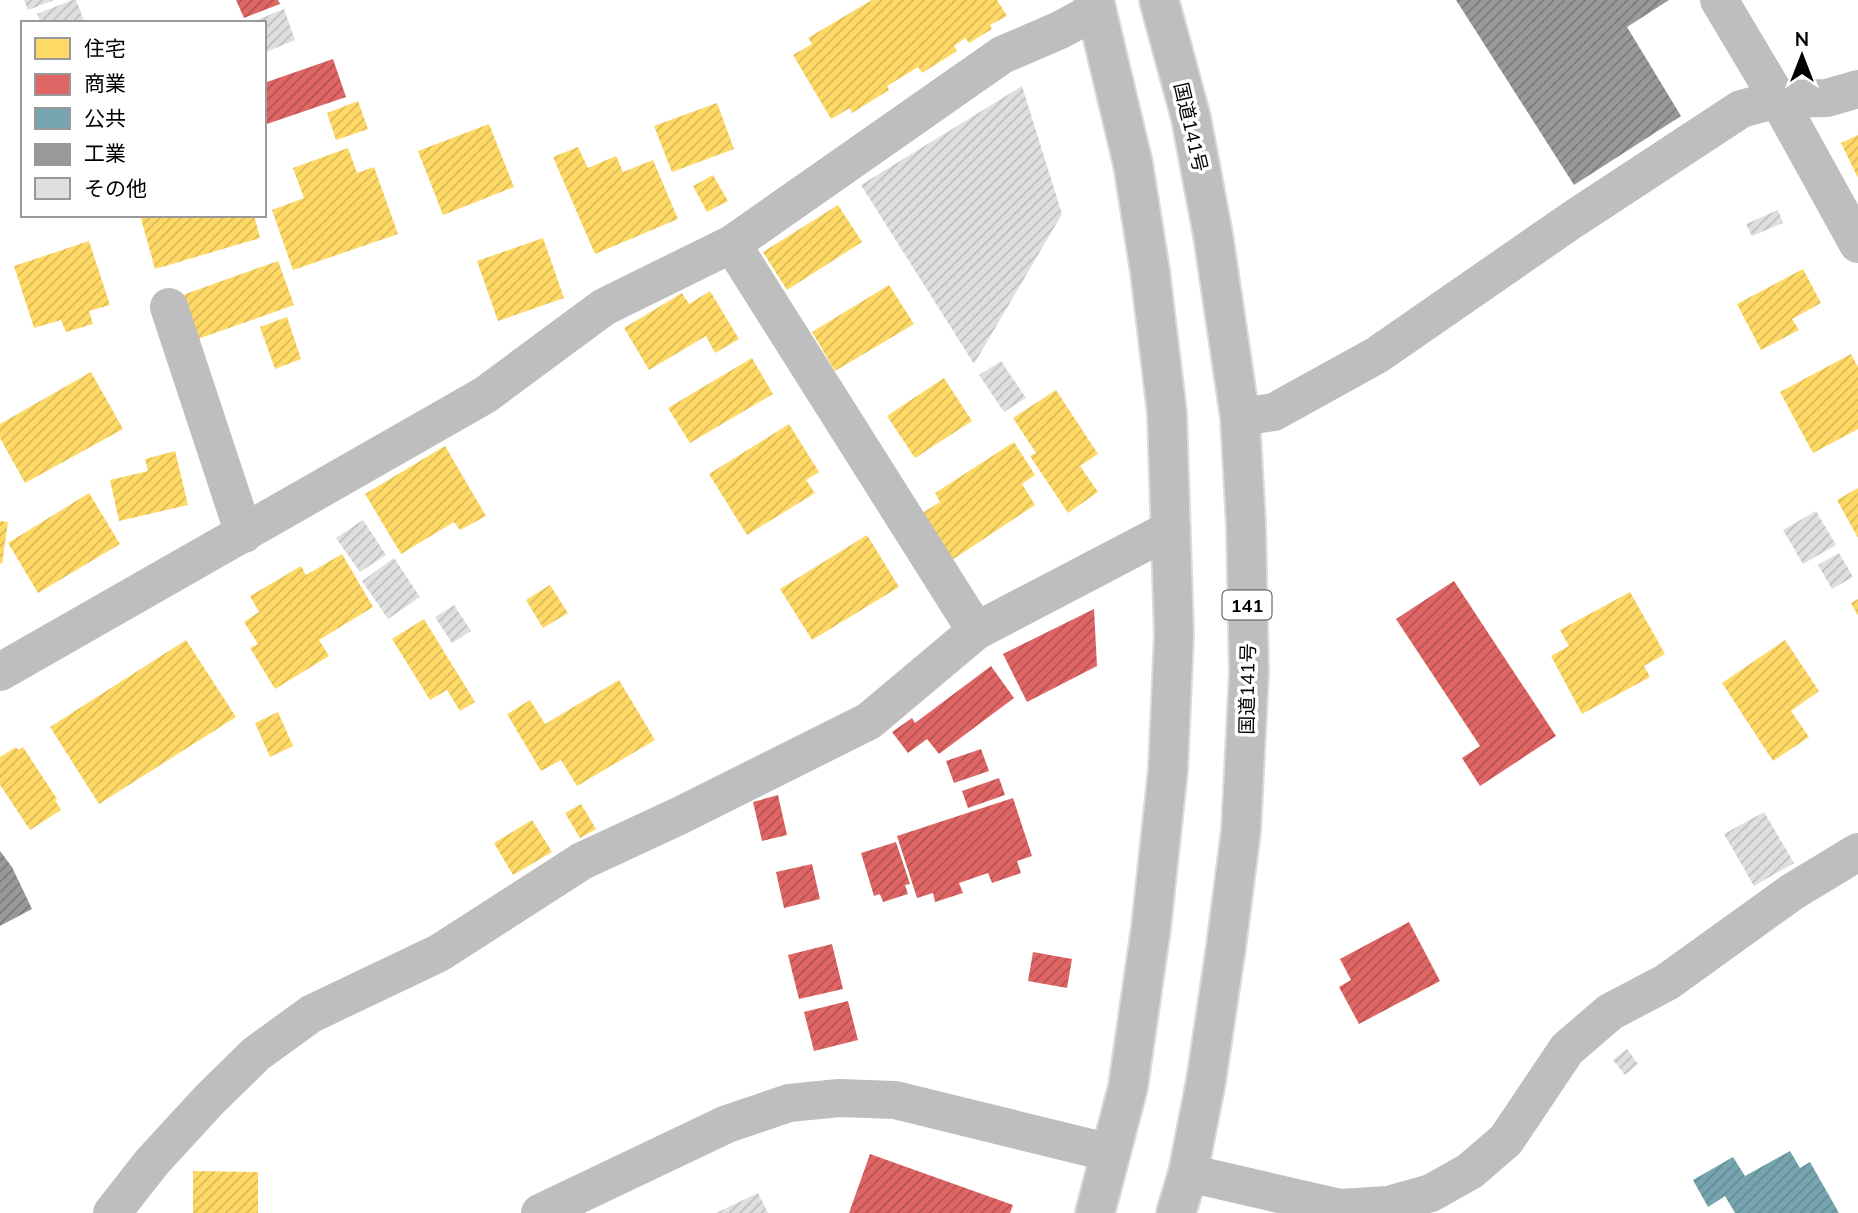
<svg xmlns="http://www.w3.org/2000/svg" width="1858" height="1213" viewBox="0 0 1858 1213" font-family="Mulish,'Noto Sans JP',sans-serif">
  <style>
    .homes { fill: url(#homes-hatch) }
    .shops { fill: url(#shops-hatch) }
    .public { fill: url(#public-hatch) }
    .industry { fill: url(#industry-hatch) }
    .building { fill: url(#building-hatch) }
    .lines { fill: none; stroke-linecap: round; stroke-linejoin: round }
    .highway-casing { stroke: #dbdbdb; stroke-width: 42 }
    .minor { stroke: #bebebe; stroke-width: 38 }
    .highway { stroke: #bebebe; stroke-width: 38 }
    .labels { text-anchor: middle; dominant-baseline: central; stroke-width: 7; stroke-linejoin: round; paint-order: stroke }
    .shield { fill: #fff; stroke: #4c4c4c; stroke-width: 2 }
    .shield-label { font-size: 18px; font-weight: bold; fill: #000 }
    .street-label { font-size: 19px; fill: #000; stroke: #fff }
  </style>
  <defs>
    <pattern id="homes-hatch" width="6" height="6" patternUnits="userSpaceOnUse" patternTransform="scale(1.75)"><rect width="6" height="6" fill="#ffd966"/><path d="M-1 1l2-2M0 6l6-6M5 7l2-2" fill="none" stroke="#d9b857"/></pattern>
    <pattern id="shops-hatch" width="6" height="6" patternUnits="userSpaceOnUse" patternTransform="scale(1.75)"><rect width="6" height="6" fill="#e06666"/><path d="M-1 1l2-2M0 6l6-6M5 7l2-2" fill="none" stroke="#b35252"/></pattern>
    <pattern id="public-hatch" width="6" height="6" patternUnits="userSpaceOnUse" patternTransform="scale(1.75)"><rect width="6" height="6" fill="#76a5af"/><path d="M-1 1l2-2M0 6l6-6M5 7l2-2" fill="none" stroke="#648c95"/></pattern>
    <pattern id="industry-hatch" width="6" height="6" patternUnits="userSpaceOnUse" patternTransform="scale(1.75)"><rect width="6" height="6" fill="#999"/><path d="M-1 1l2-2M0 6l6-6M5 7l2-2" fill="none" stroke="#7a7a7a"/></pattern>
    <pattern id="building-hatch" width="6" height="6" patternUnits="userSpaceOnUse" patternTransform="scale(1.75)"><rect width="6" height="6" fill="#dfdfdf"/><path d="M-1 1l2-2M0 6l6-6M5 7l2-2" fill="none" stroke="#bebebe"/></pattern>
  </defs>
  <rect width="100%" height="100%" fill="#fff"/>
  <!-- homes -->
  <g class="homes">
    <path d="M872 0H997L1007 16 990 25 992 29 969 43 965 38 954 46 957 51 922 73 918 67 887 86 889 90 852 113 850 108 831 119 793 55 812 44 808 38Z"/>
    <path d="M358 101 368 129 336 140 327 113Z"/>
    <path d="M717 103 734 149 672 172 654 126Z"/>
    <path d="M489 124 514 187 443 215 418 151Z"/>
    <path d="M1858 135V178L1841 143Z"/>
    <path d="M578 147 588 168 616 156 623 172 653 160 678 219 595 254 553 157Z"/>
    <path d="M348 148 357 173 374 167 398 234 293 270 272 210 304 198 293 168Z"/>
    <path d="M713 175 728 201 707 212 693 186Z"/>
    <path d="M838 205 862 242 787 290 763 252Z"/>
    <path d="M140 215H254L260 238 155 269Z"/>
    <path d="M543 238 564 298 498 321 477 261Z"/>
    <path d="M89 241 110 305 89 311 93 324 66 332 61 320 34 328 14 266Z"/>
    <path d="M278 261 294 305 195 340 180 296Z"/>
    <path d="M1803 269 1821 303 1792 319 1799 330 1761 350 1737 304Z"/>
    <path d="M889 285 914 324 835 371 812 332Z"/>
    <path d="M710 291 739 339 715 353 706 336 649 370 624 328 682 293 689 304Z"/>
    <path d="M287 317 301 359 275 369 260 327Z"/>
    <path d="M1851 354 1858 367V429L1813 453 1780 392Z"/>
    <path d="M752 358 773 394 690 443 668 408Z"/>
    <path d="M91 372 123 429 25 483 0 438V424Z"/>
    <path d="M944 378 972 421 915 458 887 416Z"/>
    <path d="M1056 390 1098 454 1080 466 1098 492 1068 513 1030 456 1036 453 1013 418Z"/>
    <path d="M789 424 819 472 806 480 815 493 747 535 709 474Z"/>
    <path d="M1014 442 1035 475 1022 484 1035 505 952 560 922 513 940 502 935 493Z"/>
    <path d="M445 446 486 516 460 530 454 522 401 554 365 494Z"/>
    <path d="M175 451 188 505 119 521 110 480 148 471 145 459Z"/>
    <path d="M1858 488V538L1837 500Z"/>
    <path d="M89 493 120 544 38 593 8 543Z"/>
    <path d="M0 521 8 522 2 564 0 563Z"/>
    <path d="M867 535 899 587 812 640 780 589Z"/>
    <path d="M342 554 373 607 319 640 329 656 275 689 250 648 258 644 244 622 259 612 250 596 301 566 306 575Z"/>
    <path d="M550 585 568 613 543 628 526 600Z"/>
    <path d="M1630 592 1665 654 1644 666 1650 677 1582 714 1551 656 1569 646 1560 630Z"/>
    <path d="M1858 599V616L1851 603Z"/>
    <path d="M424 619 475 702 460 711 447 690 430 700 392 639Z"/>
    <path d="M186 640 236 717 99 804 50 727Z"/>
    <path d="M1785 640 1819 691 1791 711 1809 737 1773 761 1722 683Z"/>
    <path d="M619 680 655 740 577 786 561 760 541 771 507 714 530 700 545 724Z"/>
    <path d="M278 712 293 746 270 757 255 723Z"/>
    <path d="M16 747 18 750 23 747 57 799 55 800 61 810 30 830 0 785V757Z"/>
    <path d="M581 804 596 829 580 838 565 813Z"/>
    <path d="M532 820 552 852 513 875 494 843Z"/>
    <path d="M193 1171 258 1172V1213H193Z"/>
  </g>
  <!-- shops -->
  <g class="shops">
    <path d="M236 0H278L280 4 244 18Z"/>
    <path d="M333 59 346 97 264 125V83Z"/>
    <path d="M1454 581 1556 736 1480 786 1462 758 1480 746 1396 619Z"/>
    <path d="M1094 609 1097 666 1027 702 1003 654Z"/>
    <path d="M991 666 1014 698 939 754 927 739 908 753 892 732 912 718 915 723Z"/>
    <path d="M981 749 989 771 954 783 946 761Z"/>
    <path d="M999 778 1005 795 968 808 962 791Z"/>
    <path d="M778 795 787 835 762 841 753 802Z"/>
    <path d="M1013 798 1032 856 1017 861 1021 873 992 883 988 873 959 883 963 893 935 902 933 893 917 898 897 836Z"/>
    <path d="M896 842 910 884 905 885 908 894 883 902 880 894 874 896 861 853Z"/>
    <path d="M812 864 820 899 784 908 776 872Z"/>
    <path d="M1409 922 1440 981 1359 1024 1339 987 1351 980 1340 959Z"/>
    <path d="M832 944 843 989 799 999 788 955Z"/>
    <path d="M1033 952 1072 959 1067 988 1028 981Z"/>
    <path d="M848 1001 858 1040 814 1051 804 1012Z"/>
    <path d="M870 1154 1013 1205 1010 1213H849Z"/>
  </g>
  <!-- public -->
  <path class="public" d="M1790 1151 1800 1168 1810 1162 1839 1213H1735L1725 1196 1708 1207 1693 1180 1733 1157 1745 1176Z"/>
  <!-- industry -->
  <g class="industry">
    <path d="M1456 0H1669L1627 27 1681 116 1574 185Z"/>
    <path d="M0 851 12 867 32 909 0 926Z"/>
  </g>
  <!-- building -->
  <g class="building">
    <path d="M24 0H54L28 10Z"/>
    <path d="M72 0H76L85 23H41L37 14Z"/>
    <path d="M284 9 295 40 264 53V23H250Z"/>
    <path d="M1022 86 1062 214 974 364 861 185Z"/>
    <path d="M1778 210 1783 223 1752 236 1746 224Z"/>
    <path d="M1001 361 1026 398 1004 412 979 375Z"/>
    <path d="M1816 511 1836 545 1803 564 1783 530Z"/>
    <path d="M363 520 386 555 360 572 336 538Z"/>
    <path d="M1839 553 1853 577 1832 589 1818 565Z"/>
    <path d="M394 558 420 597 388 619 362 581Z"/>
    <path d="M454 605 471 631 452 643 435 617Z"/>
    <path d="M1764 812 1794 863 1754 886 1724 834Z"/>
    <path d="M1627 1049 1638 1064 1625 1075 1613 1060Z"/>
    <path d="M758 1193 768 1213H716Z"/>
  </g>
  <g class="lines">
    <!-- highway casing -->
    <g class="highway-casing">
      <g id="highway">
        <path d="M1094 0 1133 164 1150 271 1167 413 1174 635 1168 770 1151 928 1128 1087 1095 1213"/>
        <path d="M1159 0 1191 118 1213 235 1240 417 1246 525 1249 673 1241 831 1226 947 1206 1081 1188 1173 1176 1213"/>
      </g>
    </g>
    <!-- minor -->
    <g class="minor">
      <path d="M1719 0 1778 99 1858 244"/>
      <path d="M732 244 976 631"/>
      <path d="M169 307 244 534"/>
      <path d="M1240 417 1274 412 1377 355 1572 220 1741 109 1778 99 1827 98 1858 89"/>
      <path d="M0 672 485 395 604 307 732 244 1002 55 1060 30 1097 10"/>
      <path d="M1188 1173 1340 1208 1388 1205 1431 1193 1470 1171 1506 1140 1567 1049 1610 1012 1667 982 1792 892 1858 852"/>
      <path d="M112 1213 152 1162 210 1099 256 1054 311 1014 439 953 582 861 679 816 869 721 976 631 1171 529"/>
      <path d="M540 1213 727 1124 789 1103 839 1098 895 1100 1111 1153"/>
    </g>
    <!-- highway -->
    <use href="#highway" class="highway"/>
  </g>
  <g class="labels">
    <!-- shield labels -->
    <rect class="shield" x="1222.5" y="590.5" width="49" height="29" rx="5"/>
    <g class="shield-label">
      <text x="1247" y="605">141</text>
    </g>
    <!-- street labels -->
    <g class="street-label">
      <text transform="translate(1191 127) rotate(77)">国道141号</text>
      <text transform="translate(1247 689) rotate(-89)">国道141号</text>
    </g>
  </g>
  <!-- legend -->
  <rect x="21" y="21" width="245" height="196" fill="#ffffff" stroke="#999999" stroke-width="2"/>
  <rect x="35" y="38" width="35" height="21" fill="#ffd966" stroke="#999999" stroke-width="2"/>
  <text x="84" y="56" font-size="21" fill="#000000">住宅</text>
  <rect x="35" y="74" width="35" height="21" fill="#e06666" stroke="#999999" stroke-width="2"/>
  <text x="84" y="91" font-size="21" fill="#000000">商業</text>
  <rect x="35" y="108" width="35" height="21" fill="#76a5af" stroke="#999999" stroke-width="2"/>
  <text x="84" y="126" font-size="21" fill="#000000">公共</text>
  <rect x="35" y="144" width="35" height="21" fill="#999999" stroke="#999999" stroke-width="2"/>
  <text x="84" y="161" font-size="21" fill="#000000">工業</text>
  <rect x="35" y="178" width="35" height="21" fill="#dfdfdf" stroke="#999999" stroke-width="2"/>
  <text x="84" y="196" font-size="21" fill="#000000">その他</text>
  <!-- north arrow -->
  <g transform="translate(1802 56)" stroke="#ffffff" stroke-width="5" paint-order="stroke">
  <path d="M0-5L12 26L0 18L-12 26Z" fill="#000000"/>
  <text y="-10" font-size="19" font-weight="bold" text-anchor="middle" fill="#000000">N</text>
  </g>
</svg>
